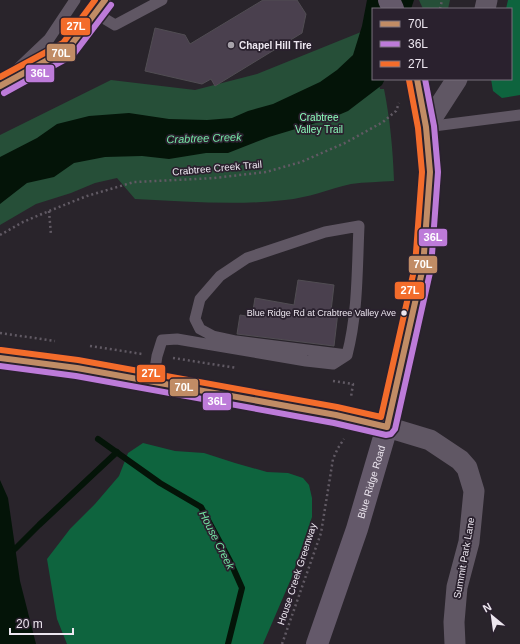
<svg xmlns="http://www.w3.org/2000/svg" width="520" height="644" viewBox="0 0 520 644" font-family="Arial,sans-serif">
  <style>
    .green { fill: #264f38 }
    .forest { fill: #0e643e }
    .water { fill: #041408 }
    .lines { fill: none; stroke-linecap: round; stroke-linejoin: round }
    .stream { stroke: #041408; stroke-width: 6 }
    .building { fill: #4a404e; stroke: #514d53 }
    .path { stroke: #615a64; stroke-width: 2.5; stroke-dasharray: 2 3; stroke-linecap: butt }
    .lane { stroke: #605764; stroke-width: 11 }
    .street { stroke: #605764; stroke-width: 21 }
    .secondary { stroke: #64596a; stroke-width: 22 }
    .bus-1-casing { stroke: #2a212e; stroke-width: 9 }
    .bus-2-casing { stroke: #2a212e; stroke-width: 9 }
    .bus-3-casing { stroke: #2a212e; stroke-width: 9 }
    .bus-1 { stroke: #c18c65; stroke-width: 6 }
    .bus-2 { stroke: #bd7bd9; stroke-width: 6 }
    .bus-3 { stroke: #f36c2b; stroke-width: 6 }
    .poi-dot { fill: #a8a3ab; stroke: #2a212e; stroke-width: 1.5 }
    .bus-dot { fill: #ede7f0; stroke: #2a212e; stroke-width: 1.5 }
    .labels { text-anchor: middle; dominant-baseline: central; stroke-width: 3.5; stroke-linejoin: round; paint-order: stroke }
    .bus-label { font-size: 9px; fill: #ede7f0; stroke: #2a212e; text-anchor: end }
    .poi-label { font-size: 10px; font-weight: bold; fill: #ede7f0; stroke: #2a212e; text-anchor: start }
    .park-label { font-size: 10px; fill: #8cfebb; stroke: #2a212e }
    .street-label { font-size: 10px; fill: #ede7f0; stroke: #2a212e }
    .water-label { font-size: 11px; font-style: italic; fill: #75e7a5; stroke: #2a212e }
    .line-badge { stroke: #2a212e; stroke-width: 1.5 }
    .badge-label { font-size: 11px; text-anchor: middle; font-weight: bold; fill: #fff }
  </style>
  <rect width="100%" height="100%" fill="#29242b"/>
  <!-- green -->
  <g class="green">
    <path d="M419 0H450L448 9H423Z"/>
    <path d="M366 30 373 79H378L380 89H384C390 119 393 150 394 181 379 182 365 182 351 184 329 189 308 198 285 200 236 206 185 201 135 199L117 178 95 183 71 193 36 204 0 225V135L111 80 195 90 257 74Z"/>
  </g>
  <!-- forest -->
  <g class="forest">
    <path d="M508 0H520V95L502 98 493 91 491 79H511V9H506Z"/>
    <path d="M143 443 175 451 204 453 235 463 267 472 288 473 303 478 309 485 312 498V517L291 579 263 644H67L57 619 47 559 70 529 95 504 119 476 128 453Z"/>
  </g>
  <!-- water -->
  <g class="water">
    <path d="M367 0H414L411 9H373V79H385L382 85 348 111 329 119 269 137 228 153H206L169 159 142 156 105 157 74 163 54 177 27 183 0 204V157L37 138 57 124 89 116 129 113 169 119 207 120 232 118 248 111 273 104 320 82 337 70 353 55 362 26Z"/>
    <path d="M0 480 8 498 20 581 36 644H0Z"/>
  </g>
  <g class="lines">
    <!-- stream -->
    <g class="stream">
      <path d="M98 439 160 483 201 507 230 561 242 588 228 644"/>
      <path d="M15 549 39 525 117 452"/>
    </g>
  </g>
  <!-- building -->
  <g class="building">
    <path d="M263 0H297L306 14 302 33 215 86 211 79 202 84 145 71 155 28 185 35 190 44Z"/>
    <path d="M298 280 334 285 331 311 338 312 334 346 237 334 240 315 252 317 255 298 294 305Z"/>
  </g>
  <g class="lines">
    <!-- path -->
    <g class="path">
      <path d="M440 9 442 0"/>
      <path d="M49 211 51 235"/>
      <path d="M0 235 23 222 49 211 87 196 134 182 214 178 266 172 301 162 345 143 383 122 396 111 399 103"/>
      <path d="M0 333 55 341"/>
      <path d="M90 346 142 354"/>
      <path d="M173 358 237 368"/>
      <path d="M333 381 353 384 351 397"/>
      <path d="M282 644 321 533 333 459 338 448 344 439"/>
    </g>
    <!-- lane -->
    <g class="lane">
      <path d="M95 0V13L115 25 162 0"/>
      <path d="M9 77 49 39 75 0"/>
      <path d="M0 86 68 49 105 0"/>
      <path d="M426 127 520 115"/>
      <path d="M153 382 157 356 162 340 177 339 306 361 333 364 347 355C358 313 357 269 359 226L325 232 247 258 220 276 200 299 195 319 200 329 213 336 236 341 347 355"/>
    </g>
    <!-- street -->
    <g class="street">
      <path d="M485 9 487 0"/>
      <path d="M426 127 457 79"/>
      <path d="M387 427 430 440 460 460 467 468 474 491 469 542 457 587 454 622 455 644"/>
    </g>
    <!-- secondary -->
    <g class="secondary">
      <path d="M389 0 393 9"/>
      <path d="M0 358 77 368 336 415 387 427"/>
      <path id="s1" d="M317 644 357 529 387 427 423 267 430 172 426 127 417 79"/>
    </g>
    <!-- bus-1 casing -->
    <g class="bus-1-casing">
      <g id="bus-1">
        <path d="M0 86 68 49 105 0"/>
        <path d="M0 358 77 368 336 415 387 427 423 267 430 172 426 127 417 79"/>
      </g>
    </g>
    <!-- bus-2 casing -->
    <g class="bus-2-casing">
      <g id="bus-2">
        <path d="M4 93 73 55 111 5"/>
        <path d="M0 366 76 376 334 423 386 435 391 434 395 429 431 268 438 172 434 126 425 79"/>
      </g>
    </g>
    <!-- bus-3 casing -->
    <g class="bus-3-casing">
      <g id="bus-3">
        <path d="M0 77 63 43 95 0"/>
        <path d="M1 350 78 360 337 407 381 417 415 266 422 172 418 128 409 80"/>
      </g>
    </g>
    <!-- bus-1 -->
    <use href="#bus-1" class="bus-1"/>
    <!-- bus-2 -->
    <use href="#bus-2" class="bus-2"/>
    <!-- bus-3 -->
    <use href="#bus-3" class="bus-3"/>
  </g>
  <!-- markers -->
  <circle class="poi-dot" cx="231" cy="45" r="4"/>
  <circle class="bus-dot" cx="404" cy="313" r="3.5"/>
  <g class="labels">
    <!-- bus labels -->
    <g class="bus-label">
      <text x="396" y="313">Blue Ridge Rd at Crabtree Valley Ave</text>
    </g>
    <!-- poi labels -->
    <g class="poi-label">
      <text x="239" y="45">Chapel Hill Tire</text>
    </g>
    <!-- park labels -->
    <g class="park-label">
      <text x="319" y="117">Crabtree<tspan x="319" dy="12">Valley Trail</tspan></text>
    </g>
    <!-- street labels -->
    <g class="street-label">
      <text transform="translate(217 168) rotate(-5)">Crabtree Creek Trail</text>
      <text stroke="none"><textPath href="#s1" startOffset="171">Blue Ridge Road</textPath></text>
      <text transform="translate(464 558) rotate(-80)">Summit Park Lane</text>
      <text transform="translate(297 574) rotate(-72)">House Creek Greenway</text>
    </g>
    <!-- water labels -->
    <g class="water-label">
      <text transform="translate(204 138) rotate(-2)">Crabtree Creek</text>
      <text transform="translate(217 540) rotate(63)">House Creek</text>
    </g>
  </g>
  <g class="line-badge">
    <rect x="60" y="17" width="31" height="19" rx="4" fill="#f36c2b"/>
    <rect x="46" y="43" width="30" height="19" rx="4" fill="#c18c65"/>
    <rect x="25" y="64" width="30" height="19" rx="4" fill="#bd7bd9"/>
    <rect x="418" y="228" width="30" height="19" rx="4" fill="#bd7bd9"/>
    <rect x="408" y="255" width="30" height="19" rx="4" fill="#c18c65"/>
    <rect x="394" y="281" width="31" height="19" rx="4" fill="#f36c2b"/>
    <rect x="136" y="364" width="30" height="19" rx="4" fill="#f36c2b"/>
    <rect x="169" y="378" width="30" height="19" rx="4" fill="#c18c65"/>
    <rect x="202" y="392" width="30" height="19" rx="4" fill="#bd7bd9"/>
  </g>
  <g class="badge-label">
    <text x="76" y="30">27L</text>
    <text x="61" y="57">70L</text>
    <text x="40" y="77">36L</text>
    <text x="433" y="241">36L</text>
    <text x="423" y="268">70L</text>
    <text x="410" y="294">27L</text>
    <text x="151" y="377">27L</text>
    <text x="184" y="391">70L</text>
    <text x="217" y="405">36L</text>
  </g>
  <!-- legend -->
  <rect x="372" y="8" width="140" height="72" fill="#2a212e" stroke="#78707c"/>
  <rect x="380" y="21" width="20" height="6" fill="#c18c65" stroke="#78707c"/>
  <text x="408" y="28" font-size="12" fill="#ede7f0">70L</text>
  <rect x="380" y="41" width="20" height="6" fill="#bd7bd9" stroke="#78707c"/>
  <text x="408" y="48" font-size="12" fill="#ede7f0">36L</text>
  <rect x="380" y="61" width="20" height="6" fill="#f36c2b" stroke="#78707c"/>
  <text x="408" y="68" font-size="12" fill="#ede7f0">27L</text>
  <!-- north arrow -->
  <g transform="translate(492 616) rotate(331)" stroke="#2a212e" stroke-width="3" paint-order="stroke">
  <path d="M0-3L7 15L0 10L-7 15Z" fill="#ede7f0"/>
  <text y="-6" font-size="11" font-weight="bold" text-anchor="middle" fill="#ede7f0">N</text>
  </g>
  <!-- scale -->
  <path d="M10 628v6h63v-6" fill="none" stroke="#ede7f0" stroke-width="2"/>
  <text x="16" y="628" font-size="12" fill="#ede7f0" stroke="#2a212e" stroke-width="3" paint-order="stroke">20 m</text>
</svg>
